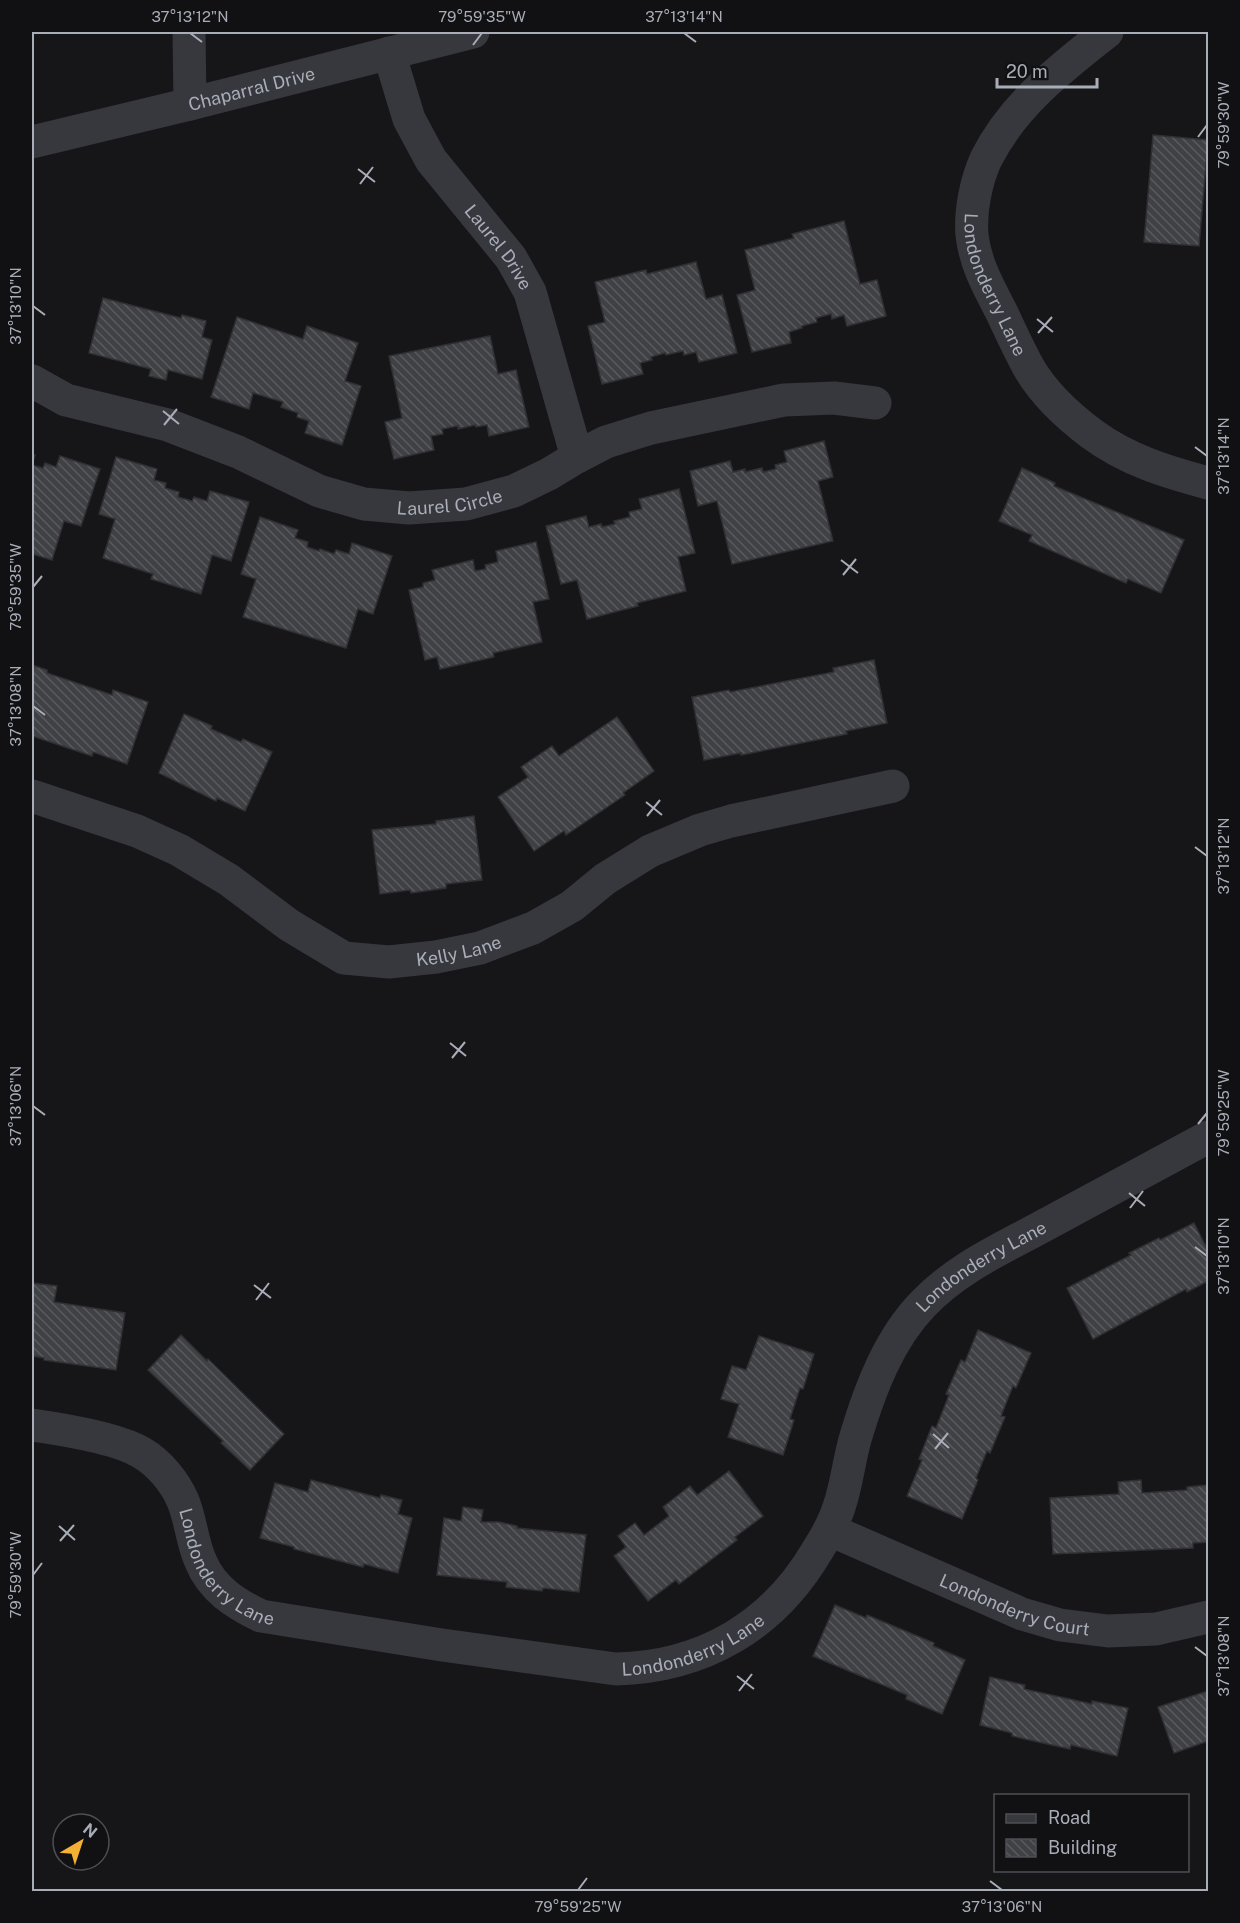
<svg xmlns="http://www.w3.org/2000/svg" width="1240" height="1923" viewBox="0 0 1240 1923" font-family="'Public Sans',sans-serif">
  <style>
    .building { fill: url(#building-back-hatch); stroke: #303034; stroke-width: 1.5 }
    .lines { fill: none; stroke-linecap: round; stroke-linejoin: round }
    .minor { stroke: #37383d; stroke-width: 33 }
    .ticks { fill: none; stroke: #a8adb8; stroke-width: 2 }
    .labels { text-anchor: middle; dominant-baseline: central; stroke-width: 5; stroke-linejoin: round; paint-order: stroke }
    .street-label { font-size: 18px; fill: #a8adb8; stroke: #111113 }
    .neatline { fill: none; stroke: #a8adb8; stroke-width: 2 }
    .ticks-label { font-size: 15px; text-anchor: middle; fill: #a8adb8 }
  </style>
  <defs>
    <pattern id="building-back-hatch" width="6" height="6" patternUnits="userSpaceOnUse" patternTransform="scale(1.5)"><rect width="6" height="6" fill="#404145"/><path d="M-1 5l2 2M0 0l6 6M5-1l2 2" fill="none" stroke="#595a5e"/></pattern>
  </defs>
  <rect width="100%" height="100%" fill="#161618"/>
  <!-- building -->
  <g class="building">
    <path d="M1153 135 1208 140 1199 246 1144 242Z"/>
    <path d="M844 221 860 284 877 280 886 316 847 326 844 315 832 319 831 314 816 318 817 322 802 326V328L789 332 791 343 752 352 737 295 755 290 745 250 794 238 792 234Z"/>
    <path d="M696 262 706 299 722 295 737 353 699 362 696 352 684 355 683 351 666 355 665 353 651 357 652 360 640 363 643 374 602 384 588 326 605 322 595 282 646 270 647 274Z"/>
    <path d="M103 298 181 318 182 315 206 321 202 337 212 340 202 379 168 370 166 380 149 376 151 369 89 353Z"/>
    <path d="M237 317 303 339 307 326 358 343 345 381 361 386 342 445 305 433 309 421 297 417 298 413 281 407 283 402 253 393 249 409 211 397Z"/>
    <path d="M490 336 498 374 516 370 529 427 489 436 487 425 476 427 475 425 458 429V426L442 429 443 434 431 436 434 450 394 459 385 422 402 418 389 356Z"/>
    <path d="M824 441 833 477 818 481 833 541 732 564 717 501 698 506 690 471 730 461 733 472 745 469V472L762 468 763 472 776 469 775 465 787 462 784 451Z"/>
    <path d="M32 454 35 455 32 465 43 468 45 463 56 467 60 456 100 469 81 526 64 521 52 560 32 554Z"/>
    <path d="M116 457 157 469 154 480 166 483 165 488 179 492 178 497 192 501 194 497 207 501 210 491 249 502 231 561 212 555 201 594 151 579 153 574 103 558 115 519 99 514Z"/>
    <path d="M1022 468 1055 483 1054 486 1184 540 1161 593 1128 579 1126 583 1029 541 1032 535 999 521Z"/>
    <path d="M679 489 695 553 678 557 686 591 637 603 638 606 587 619 577 580 561 584 546 526 586 516 589 527 601 524 602 527 615 524 614 521 630 517 629 512 642 509 639 499Z"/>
    <path d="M260 517 298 530 295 538 308 542 307 547 319 551 320 549 334 554 336 550 349 554 352 543 392 556 373 614 358 609 346 648 243 617 256 579 241 574Z"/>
    <path d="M536 542 549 599 533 602 542 642 493 653 494 657 440 669 437 657 425 660 409 590 423 587V583L435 580 432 570 473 560 475 571 486 569 485 565 498 562 496 551Z"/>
    <path d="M874 660 887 723 846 731 847 734 741 755V753L704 760 692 697 729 690 730 692 834 672 833 668Z"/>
    <path d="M32 665 47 670V673L112 695 113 690 148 702 127 764 93 752 92 756 32 736Z"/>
    <path d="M184 714 212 726 211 729 241 742 243 739 272 752 245 811 217 798 216 801 159 773Z"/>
    <path d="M617 717 654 771 623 793 625 795 566 835 564 831 534 851 498 797 528 777 521 767 552 746 559 756Z"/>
    <path d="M474 816 482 880 446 884V888L411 893 410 890 380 894 372 830 436 824V821Z"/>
    <path d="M1194 1223 1208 1251V1281L1187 1292 1186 1289 1093 1339 1067 1288 1131 1255 1129 1253 1159 1238 1160 1240Z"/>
    <path d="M32 1283 57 1286 54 1302 125 1313 116 1370 44 1360V1358L32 1356Z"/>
    <path d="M978 1330 1031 1353 1016 1388 1013 1386 1001 1416 1005 1417 990 1453 987 1451 976 1478 978 1480 962 1519 907 1496 922 1460 919 1459 932 1426 936 1428 949 1395 946 1394 961 1360 965 1362Z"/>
    <path d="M181 1335 207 1361 208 1359 284 1434 250 1470 221 1443 223 1441 148 1370Z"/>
    <path d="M759 1336 814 1354 803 1389 800 1388 790 1419 794 1420 783 1455 728 1437 739 1404 721 1399 732 1366 746 1370Z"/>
    <path d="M729 1471 763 1516 735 1537 737 1540 679 1584 676 1580 648 1601 614 1556 626 1547 618 1536 635 1523 644 1535 669 1516 663 1507 690 1486 697 1495Z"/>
    <path d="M311 1480 380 1498 381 1495 402 1500 398 1514 412 1518 398 1573 364 1564 363 1567 294 1549V1547L260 1538 275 1483 308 1492Z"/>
    <path d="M1141 1480 1142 1493 1187 1490V1487L1208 1485V1542L1193 1543V1548L1053 1554 1050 1498 1119 1494 1118 1482Z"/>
    <path d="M463 1507 483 1510 481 1522H499L517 1526V1528L586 1535 579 1592 543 1588 542 1591 506 1587 507 1582 437 1575 444 1518 461 1521Z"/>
    <path d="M835 1605 866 1618 867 1615 934 1643 933 1646 965 1660 942 1714 906 1699 907 1695 813 1656Z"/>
    <path d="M990 1677 1025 1685 1024 1689 1092 1704V1701L1128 1708 1117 1756 1071 1745 1070 1749 1012 1736V1733L980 1725Z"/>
    <path d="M1208 1691V1741L1174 1753 1158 1707Z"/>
  </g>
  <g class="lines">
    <!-- minor -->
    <g class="minor">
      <path d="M189 32 190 104"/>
      <path id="s1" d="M1107 32C1061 68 1013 105 986 159 976 181 970 211 972 235 975 263 988 286 1001 311 1010 330 1019 350 1029 368 1044 394 1068 416 1092 434 1127 460 1167 472 1208 483"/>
      <path id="s2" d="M389 53 409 119 431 160 511 258 530 292 577 457"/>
      <path id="s3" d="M32 142 190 104 473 32"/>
      <path id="s4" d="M32 381 66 400 168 425 238 452 319 491 364 504 409 508 466 504 514 491 549 474 577 457 606 442 651 428 784 400 834 398 875 403"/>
      <path id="s5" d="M32 796 137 831 179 850 229 880 289 925 344 958 389 962 436 957 480 948 533 928 572 906 605 879 650 851 700 830 731 821 893 786"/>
      <path id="s6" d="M32 1425C60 1429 118 1438 142 1453 159 1463 175 1482 183 1501 191 1520 192 1543 201 1562 212 1589 236 1604 261 1616L442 1645 616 1669C703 1667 773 1626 817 1551 826 1537 834 1523 839 1507 847 1484 849 1459 856 1436 870 1389 889 1339 923 1304 957 1268 1003 1248 1045 1225 1099 1196 1154 1166 1208 1137"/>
      <path id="s7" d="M830 1530 1022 1614 1060 1625 1108 1631 1156 1629 1208 1617"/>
    </g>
  </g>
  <!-- ticks -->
  <path class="ticks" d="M190 33 202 42M684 33 696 42M473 45 482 33M1198 137 1207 125M358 169 375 182M360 184 373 167M33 306 45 315M1037 319 1053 332M1038 333 1052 317M163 411 179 424M164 425 177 409M1195 447 1207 456M841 560 858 573M843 575 856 559M33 587 42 576M33 706 45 715M646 802 662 815M647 816 660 800M1195 847 1207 856M450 1043 466 1056M452 1058 465 1042M33 1106 45 1115M1198 1124 1207 1113M1129 1193 1145 1206M1130 1208 1143 1191M1195 1247 1207 1256M254 1285 271 1298M256 1300 269 1283M933 1434 949 1448M935 1449 948 1433M59 1526 75 1540M60 1541 74 1525M33 1575 42 1563M1195 1647 1207 1656M737 1676 754 1689M739 1691 752 1674M990 1881 1002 1890M578 1890 587 1878"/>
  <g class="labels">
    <!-- street labels -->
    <g class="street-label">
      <text stroke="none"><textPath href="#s3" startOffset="226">Chaparral Drive</textPath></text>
      <text stroke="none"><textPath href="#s2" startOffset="226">Laurel Drive</textPath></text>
      <text stroke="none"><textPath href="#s1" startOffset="309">Londonderry Lane</textPath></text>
      <text stroke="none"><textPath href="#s4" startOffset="442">Laurel Circle</textPath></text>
      <text stroke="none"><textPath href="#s5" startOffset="470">Kelly Lane</textPath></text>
      <text stroke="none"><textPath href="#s6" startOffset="1269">Londonderry Lane</textPath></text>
      <text stroke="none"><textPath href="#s6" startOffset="262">Londonderry Lane</textPath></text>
      <text stroke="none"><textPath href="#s7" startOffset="200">Londonderry Court</textPath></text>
      <text stroke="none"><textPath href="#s6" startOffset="765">Londonderry Lane</textPath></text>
    </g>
  </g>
  <!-- border -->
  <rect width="1240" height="1923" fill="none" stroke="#111113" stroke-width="66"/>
  <!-- legend -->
  <rect x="994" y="1794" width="195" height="78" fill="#111113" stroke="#4d4f55" stroke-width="1.5"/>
  <rect x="1006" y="1814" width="30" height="9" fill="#37383d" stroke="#4d4f55" stroke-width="1.5"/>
  <text x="1048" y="1824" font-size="18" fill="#a8adb8">Road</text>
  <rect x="1006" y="1839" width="30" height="18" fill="url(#building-back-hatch)" stroke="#4d4f55" stroke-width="1.5"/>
  <text x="1048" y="1854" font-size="18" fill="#a8adb8">Building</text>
  <!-- north arrow -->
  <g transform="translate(81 1842) rotate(39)"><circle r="28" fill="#111113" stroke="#4d4f55" stroke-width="1.5"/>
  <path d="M0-4.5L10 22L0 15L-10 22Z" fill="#f2b134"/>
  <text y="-9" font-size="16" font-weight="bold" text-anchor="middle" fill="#a8adb8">N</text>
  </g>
  <!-- scale -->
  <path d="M997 78v9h100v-9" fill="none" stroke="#a8adb8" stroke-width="3"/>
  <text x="1006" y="78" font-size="18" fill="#a8adb8" stroke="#111113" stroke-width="4.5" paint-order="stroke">20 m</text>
  <rect x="33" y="33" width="1174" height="1857" class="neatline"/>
  <g class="ticks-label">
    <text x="190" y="22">37°13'12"N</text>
    <text x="482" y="22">79°59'35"W</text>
    <text x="684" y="22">37°13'14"N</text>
    <text transform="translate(1224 125) rotate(-90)" y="5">79°59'30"W</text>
    <text transform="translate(16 306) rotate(-90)" y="5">37°13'10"N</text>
    <text transform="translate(1224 456) rotate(-90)" y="5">37°13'14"N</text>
    <text transform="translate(16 587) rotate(-90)" y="5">79°59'35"W</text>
    <text transform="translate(16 706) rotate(-90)" y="5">37°13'08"N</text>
    <text transform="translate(1224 856) rotate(-90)" y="5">37°13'12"N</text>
    <text transform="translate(16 1106) rotate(-90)" y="5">37°13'06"N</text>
    <text transform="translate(1224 1113) rotate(-90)" y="5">79°59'25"W</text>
    <text transform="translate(1224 1256) rotate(-90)" y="5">37°13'10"N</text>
    <text transform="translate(16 1575) rotate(-90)" y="5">79°59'30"W</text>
    <text transform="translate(1224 1656) rotate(-90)" y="5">37°13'08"N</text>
    <text x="578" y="1912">79°59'25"W</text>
    <text x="1002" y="1912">37°13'06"N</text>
  </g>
</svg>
